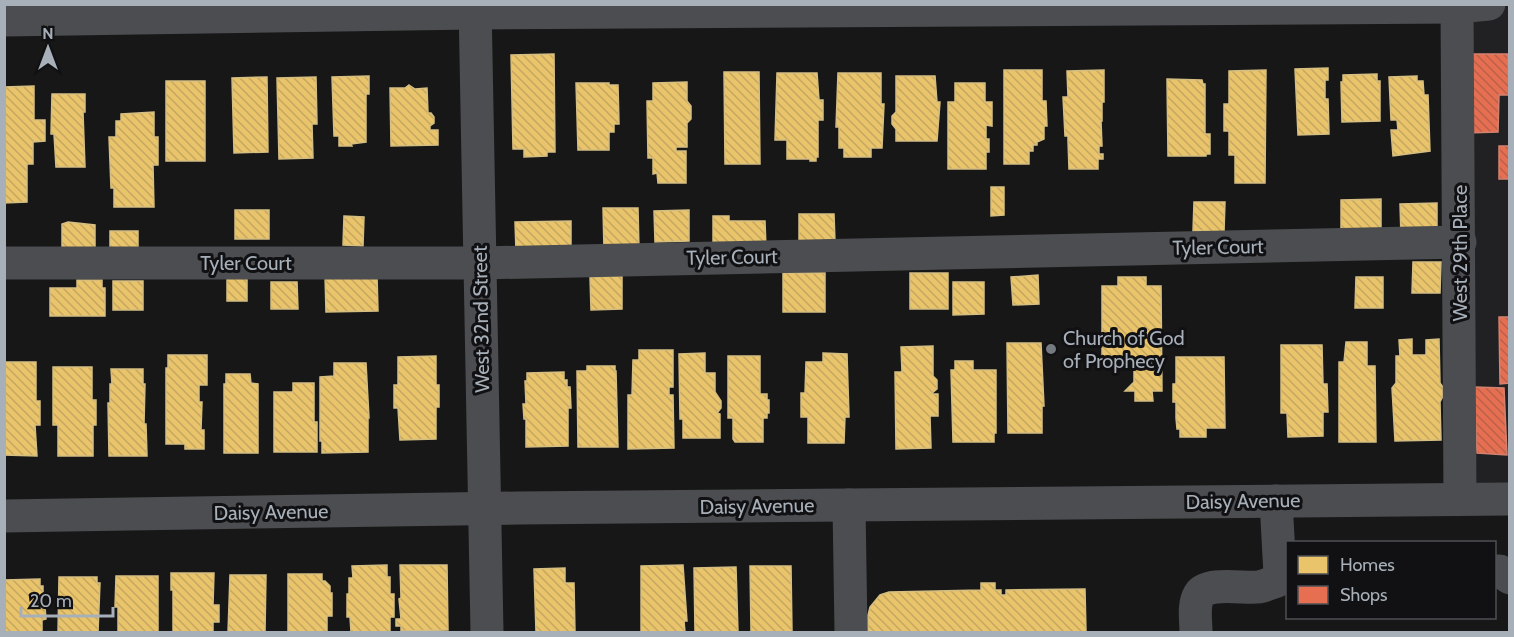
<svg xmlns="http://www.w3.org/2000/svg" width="1514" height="637" viewBox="0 0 1514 637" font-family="Cabin,sans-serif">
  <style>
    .built { fill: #212123 }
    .homes { fill: url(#homes-back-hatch); stroke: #d5be82; stroke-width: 1.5 }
    .shops { fill: url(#shops-back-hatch); stroke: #d48270; stroke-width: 1.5 }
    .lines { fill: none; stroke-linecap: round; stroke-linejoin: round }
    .minor { stroke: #4b4d50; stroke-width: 33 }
    .poi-dot { fill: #757a80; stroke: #111113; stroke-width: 2 }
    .labels { text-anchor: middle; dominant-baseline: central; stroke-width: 6; stroke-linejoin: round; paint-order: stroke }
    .street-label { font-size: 20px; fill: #a7afb9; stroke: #111113 }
    .poi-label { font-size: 20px; fill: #a7afb9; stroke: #111113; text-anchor: start }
  </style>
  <defs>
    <pattern id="homes-back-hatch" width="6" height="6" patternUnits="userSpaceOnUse" patternTransform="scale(1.5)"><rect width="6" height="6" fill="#e9c46a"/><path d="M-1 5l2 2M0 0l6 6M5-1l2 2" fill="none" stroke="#c4a760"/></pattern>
    <pattern id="shops-back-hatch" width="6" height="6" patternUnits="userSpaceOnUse" patternTransform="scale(1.5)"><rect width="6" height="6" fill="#e76f51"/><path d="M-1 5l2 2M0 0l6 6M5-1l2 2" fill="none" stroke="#ba604b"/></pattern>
  </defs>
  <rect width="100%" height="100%" fill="#171717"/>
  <!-- built -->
  <path class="built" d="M1489 5H1509V499H1460L1457 7Z"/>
  <!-- homes -->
  <g class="homes">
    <path d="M554 54 555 152H547V156L524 157V149H513L511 55Z"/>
    <path d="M1328 68V80H1325V99H1328L1329 134 1298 135 1295 69Z"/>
    <path d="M1004 70H1042V101H1046L1047 126H1044V139L1037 142V145H1033V151H1029V164H1004Z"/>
    <path d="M1104 70V102H1102V121H1101L1102 146H1099V154H1103V159H1098V169H1069L1068 141V136H1065L1063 97H1068L1067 71Z"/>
    <path d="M1266 70 1265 183H1235V155H1229V131H1224V104H1229V71Z"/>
    <path d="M724 72H759L760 164H725Z"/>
    <path d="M777 73H817L819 100H823V120H818V157H816V161H810V159H787V140H775Z"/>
    <path d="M838 73H881V104H884L882 148H871V157H844V148H839V127H836Z"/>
    <path d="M1377 74V81H1380V121L1342 122 1341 82H1343V75Z"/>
    <path d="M369 76V94H366V142L351 144 352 146H339V136H334L332 77Z"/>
    <path d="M896 76H935L937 102H940L937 141H896V129L892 124V116L896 112Z"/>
    <path d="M1417 76V81H1423L1424 95H1428L1430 151 1393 156 1391 130H1398L1397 120H1391L1389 77Z"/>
    <path d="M267 77 268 152 234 153 232 78Z"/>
    <path d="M316 77 317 124H312L313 158 279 159 277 78Z"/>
    <path d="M1167 79 1202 80 1203 84H1205V134H1210V154H1206V156H1168Z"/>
    <rect x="166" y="81" width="39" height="80"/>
    <path d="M687 82V101L691 106V119L687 123V147H676V151H686V183H658L657 173 653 174V158H648L647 101H653V83Z"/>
    <path d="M576 83H609V85H618L619 124H614V132H609V150H578Z"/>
    <path d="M955 83H985V102H992V126L986 125V139H989V152H986V169H948V102H955Z"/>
    <path d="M409 85 415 89 427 88 428 113H431L434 117V123L430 126V130H438V145L391 146 390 88H405Z"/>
    <path d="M34 86V120H45V141L33 142V164H27V202L4 203V87Z"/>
    <path d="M52 94H85V112H83L85 167H56L54 134H51Z"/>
    <path d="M154 112V137H158V165H153L154 207H114V188H111L109 137H116V121H121V114Z"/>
    <path d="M991 187H1004V215L991 216Z"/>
    <path d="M1381 199V231L1341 232V200Z"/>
    <path d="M1194 202H1225L1224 232 1193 231Z"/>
    <path d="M1437 203V236H1401L1400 204Z"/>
    <path d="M603 208H638L639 250H604Z"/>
    <rect x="235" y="210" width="34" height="29"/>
    <path d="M689 210V241L655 242 654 211Z"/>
    <path d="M799 214H834L835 242H799Z"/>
    <path d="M344 216 364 217 363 246 343 245Z"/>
    <path d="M713 216H729V221H765L766 247 713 248Z"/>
    <path d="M571 221V251H516L515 222Z"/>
    <path d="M68 222 95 225V254H62V224Z"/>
    <rect x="110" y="231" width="28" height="21"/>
    <path d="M1413 262H1441L1440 293H1412Z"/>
    <rect x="783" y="273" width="42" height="39"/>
    <rect x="910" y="273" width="38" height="36"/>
    <rect x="227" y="275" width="20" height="26"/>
    <path d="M325 275H377L378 311 326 312Z"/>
    <path d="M1038 275 1039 304 1013 305 1011 277Z"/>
    <path d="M622 276V309L591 310 590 277Z"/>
    <path d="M1118 277H1146V286H1161L1162 391H1152L1153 401H1135V391H1125L1134 382V360H1102V286H1118Z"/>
    <path d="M1356 277H1383V308H1355Z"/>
    <path d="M77 280H102V288H105V316H50V288H77Z"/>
    <rect x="113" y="281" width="30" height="29"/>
    <path d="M271 282H297L298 309H271Z"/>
    <path d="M953 282H984V314L953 315Z"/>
    <path d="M1412 339V355H1426V340L1439 339 1440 383 1443 387V396L1440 402 1441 440 1395 441 1392 388 1396 383V356H1400L1399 340Z"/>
    <path d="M1346 342H1367V366H1375L1376 442H1339V362H1344Z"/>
    <path d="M1007 343H1041L1044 406H1042V433H1008Z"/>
    <path d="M1281 345H1322L1323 384H1327L1328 412H1323V436L1288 437 1287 413H1281Z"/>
    <path d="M933 346V376L937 380V389L931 394H938V416H930L931 448 896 449 895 372H902L901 347Z"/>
    <path d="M639 350H673V387H669V395H673L674 448 628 449V395H632L633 360H639Z"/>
    <path d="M705 353V373H715V392L721 401V408L717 413 720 414V438H683V419H680L679 354Z"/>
    <path d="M823 353 847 354 849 417H845L844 443H808V417H801V393H805L806 362H823Z"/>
    <path d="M168 355H207V385H199V402H202L201 430H204V449H185V444H166V368H168Z"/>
    <path d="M436 356V385H439V407H436V439L400 440 398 408H394V385H398V357Z"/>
    <path d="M728 356H760V394H767V400H769V413H767V418H763V442H735L733 439V418H728Z"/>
    <path d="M1176 357H1224L1225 428H1206V437H1180V429H1177L1176 418V402H1173V384H1176Z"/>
    <path d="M955 361H973V370H996V433H994V442H953L951 370H955Z"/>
    <path d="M4 362H36V401H40V425H35L37 456 4 455Z"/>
    <path d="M334 363H366L369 418H368V452L322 453V441H320V377L334 376Z"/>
    <path d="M587 366H615V371H616L618 447H578L577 371H587Z"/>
    <path d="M53 367H92V400H96V425H93V456H58V425H53Z"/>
    <path d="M111 369H143V384H145L144 424H146L147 456H109L108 403H110V384H112Z"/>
    <path d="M564 372V380H567V387H570L571 408H568V446L526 447V419H524L523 404H526L525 381H527V373Z"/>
    <path d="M226 374H250L251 383 258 384V453H224V384H226Z"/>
    <path d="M293 383H314V422H317V452H274V392H293Z"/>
    <path d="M387 565V577H390V594H394V617H390V632H351L350 617H347V594H349V578H353L352 566Z"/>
    <path d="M400 565H447L448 630 401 631V626H396V619H401L399 599 401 598Z"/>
    <path d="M683 565 687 621H684L685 632H641V566Z"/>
    <path d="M750 566H791L792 632H751Z"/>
    <path d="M736 567 738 632H695L694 568Z"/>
    <path d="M565 568V583H574L575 632H536L534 569Z"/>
    <path d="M171 573H214L213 605H219V622H213V632H173V590H171Z"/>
    <path d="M288 574H322V581H325L330 586V593H332V616H327V632H288Z"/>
    <path d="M230 575H266L265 632H228Z"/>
    <path d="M116 576H158V632H118V607H115Z"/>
    <path d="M59 577H97V583H100L98 632H58Z"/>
    <path d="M40 579V586H43V607H45L46 619 42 620V632H4V580Z"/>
    <path d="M981 583H995V590H1001V595H1006V590L1085 589 1086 632H868V615L870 607 880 595 889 592 981 590Z"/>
  </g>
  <!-- shops -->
  <g class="shops">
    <path d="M1465 54H1508L1509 95H1499L1498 132 1466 133Z"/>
    <rect x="1499" y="146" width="11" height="33"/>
    <path d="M1499 317H1510V383L1500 384Z"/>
    <path d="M1474 387 1504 388 1507 455 1477 453Z"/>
  </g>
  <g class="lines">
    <!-- minor -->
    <g class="minor">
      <path d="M475 4 487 632"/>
      <path d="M1457 7 1460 499"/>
      <path d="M4 20 475 13 1457 7 1489 4"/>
      <path d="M4 263H480L1460 242"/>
      <path d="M1276 501 1280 574"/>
      <path d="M849 505 851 632"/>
      <path d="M4 516 518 508 1510 499"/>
      <path d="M1494 571H1500L1510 578"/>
      <path d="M1196 632C1196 621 1193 605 1199 595 1207 581 1245 589 1259 587 1265 586 1271 583 1277 581L1280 574H1288"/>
    </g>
  </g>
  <!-- markers -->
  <circle class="poi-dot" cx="1051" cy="349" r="6"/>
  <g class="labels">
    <!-- street labels -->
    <g class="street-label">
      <text transform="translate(1218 247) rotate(-1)">Tyler Court</text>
      <text transform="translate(1460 253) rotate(-90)">West 29th Place</text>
      <text transform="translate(732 257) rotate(-1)">Tyler Court</text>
      <text x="246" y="263">Tyler Court</text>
      <text transform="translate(481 319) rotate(-91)">West 32nd Street</text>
      <text transform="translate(1243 501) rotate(-1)">Daisy Avenue</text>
      <text transform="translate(757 506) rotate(-1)">Daisy Avenue</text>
      <text transform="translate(271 512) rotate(-1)">Daisy Avenue</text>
    </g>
    <!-- poi labels -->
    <g class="poi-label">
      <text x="1063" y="338">Church of God<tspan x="1063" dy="23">of Prophecy</tspan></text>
    </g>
  </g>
  <!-- border -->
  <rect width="1514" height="637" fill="none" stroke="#a7afb9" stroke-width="12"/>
  <!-- legend -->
  <rect x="1286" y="541" width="210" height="78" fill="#111113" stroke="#4d5055" stroke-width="1.5"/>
  <rect x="1298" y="556" width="30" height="18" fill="#e9c46a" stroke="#4d5055" stroke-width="1.5"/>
  <text x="1340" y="571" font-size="18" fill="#a7afb9">Homes</text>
  <rect x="1298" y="586" width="30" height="18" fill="#e76f51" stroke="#4d5055" stroke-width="1.5"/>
  <text x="1340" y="601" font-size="18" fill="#a7afb9">Shops</text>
  <!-- north arrow -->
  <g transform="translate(48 48)" stroke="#111113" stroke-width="4.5" paint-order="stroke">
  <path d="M0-4.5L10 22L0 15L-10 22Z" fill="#a7afb9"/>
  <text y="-9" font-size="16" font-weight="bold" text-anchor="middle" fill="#a7afb9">N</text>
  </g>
  <!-- scale -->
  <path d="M21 607v9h92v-9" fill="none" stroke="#a7afb9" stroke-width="3"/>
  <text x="30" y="607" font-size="18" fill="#a7afb9" stroke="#111113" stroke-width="4.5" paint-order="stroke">20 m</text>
</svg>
